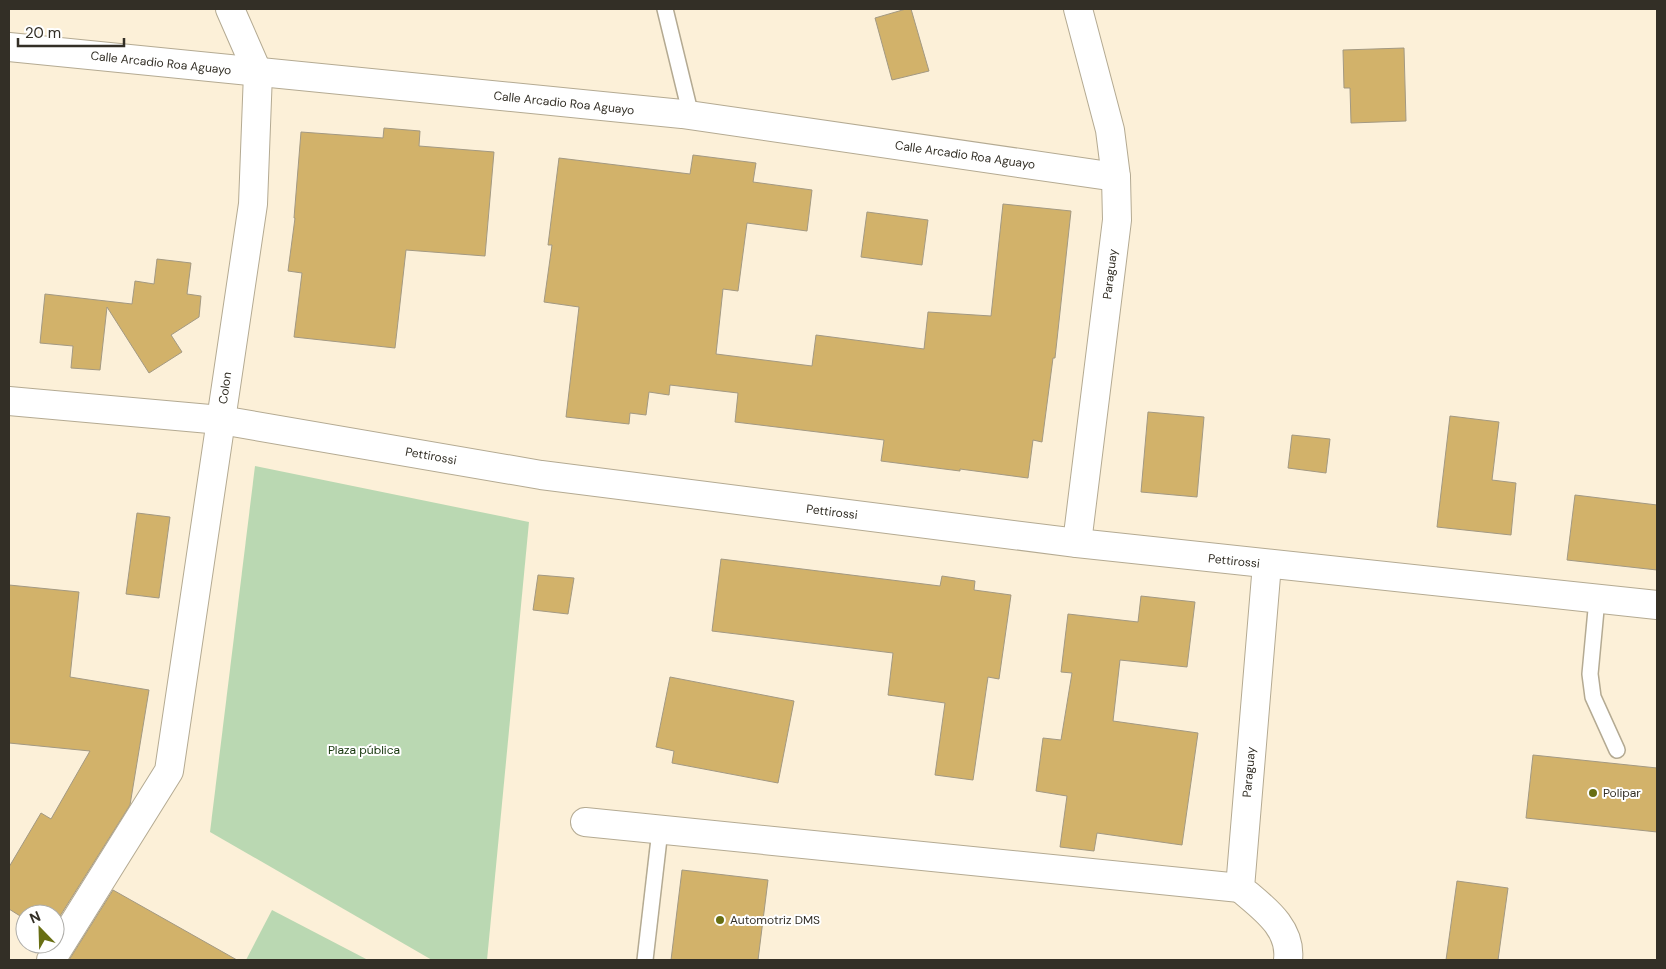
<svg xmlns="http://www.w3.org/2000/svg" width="1666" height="969" viewBox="0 0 1666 969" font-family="'DM Sans',sans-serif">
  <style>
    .green { fill: #bad8b2 }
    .building { fill: #d2b26a; stroke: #a39982 }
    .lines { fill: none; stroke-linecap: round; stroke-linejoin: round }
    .service-casing { stroke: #b4aa92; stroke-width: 18 }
    .minor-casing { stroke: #b4aa92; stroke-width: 30 }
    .tertiary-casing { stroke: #b4aa92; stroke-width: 30 }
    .service { stroke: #fff; stroke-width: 15 }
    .minor { stroke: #fff; stroke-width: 28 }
    .tertiary { stroke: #fff; stroke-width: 28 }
    .poi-dot { fill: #686e13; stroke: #fff; stroke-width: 2 }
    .labels { text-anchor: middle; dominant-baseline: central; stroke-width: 4; stroke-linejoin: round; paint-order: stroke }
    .street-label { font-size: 12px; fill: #332f26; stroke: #fff }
    .park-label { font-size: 12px; fill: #15350b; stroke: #fff }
    .poi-label { font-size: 12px; fill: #332f26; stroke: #fff; text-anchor: start }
  </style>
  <rect width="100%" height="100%" fill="#fcf0d8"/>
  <!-- green -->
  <g class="green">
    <path d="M255 466 529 522 487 960H432L210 832Z"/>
    <path d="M272 910 368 960H246Z"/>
  </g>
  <!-- building -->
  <g class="building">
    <path d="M906 9H911L929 71 892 80 875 18Z"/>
    <path d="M1404 48 1406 121 1351 123 1350 88H1344L1343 50Z"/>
    <path d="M384 128 420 131 419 146 494 152 485 256 406 250 395 348 294 337 302 273 288 271 295 218H294L301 132 383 138Z"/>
    <path d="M693 155 756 163 753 182 812 190 807 231 747 223 738 291 723 289 716 354 812 366 816 335 924 349 928 312 991 316 1003 204 1071 211 1055 358H1053L1042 442 1033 440 1028 478 960 469V471L881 461 884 440 735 422 738 393 670 385 669 395 649 392 646 415 630 413 629 424 566 417 579 307 544 302 552 245H548L559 158 690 174Z"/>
    <path d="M867 212 928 220 922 265 861 257Z"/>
    <path d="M157 259 191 263 187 294 201 296 199 317 171 335 182 352 149 373 107 307 100 370 71 368 73 346 40 343 45 294 132 304 135 281 154 284Z"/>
    <path d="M1148 412 1204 417 1197 497 1141 492Z"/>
    <path d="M1450 416 1499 422 1492 480 1516 483 1511 535 1437 527Z"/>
    <path d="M1292 435 1330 439 1326 473 1288 468Z"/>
    <path d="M1575 495 1657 505V570L1567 560Z"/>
    <path d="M137 513 170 517 159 598 126 594Z"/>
    <path d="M721 559 940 586 942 576 975 581 974 590 1011 595 999 679 988 677 973 780 935 775 945 703 888 695 893 653 712 631Z"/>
    <path d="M538 575 574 578 568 614 533 610Z"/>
    <path d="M9 585 79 592 70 677 149 690 130 805 55 924V914H25V919L9 909V867L41 813 51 819 90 751 9 743Z"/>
    <path d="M1141 596 1195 602 1187 667 1120 660 1113 721 1198 733 1182 845 1097 833 1094 851 1060 847 1067 796 1036 791 1043 738 1061 740 1072 673 1061 672 1068 614 1138 622Z"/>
    <path d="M670 677 794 701 778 783 672 763 674 751 656 747Z"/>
    <path d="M1533 755 1657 768V832L1526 818Z"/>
    <path d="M682 870 768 880 758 960H671Z"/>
    <path d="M1457 881 1508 888 1498 960H1446Z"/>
    <path d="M113 890 237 960H69Z"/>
  </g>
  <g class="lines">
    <!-- service casing -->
    <g class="service-casing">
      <g id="service">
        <path d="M665 9 691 116"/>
        <path d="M1597 599 1590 674 1593 697 1617 750"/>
        <path d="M645 960 660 830"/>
      </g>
    </g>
    <!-- minor casing -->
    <g class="minor-casing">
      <g id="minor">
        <path d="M9 47 682 114 1116 177"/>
        <path d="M1077 543 1117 220 1116 177 1110 130 1078 9"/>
        <path d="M1267 564 1240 888C1262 907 1292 927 1288 960"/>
        <path d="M585 822 1240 888"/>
        <path d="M51 960 169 771 253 204 258 73 230 9"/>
      </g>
    </g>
    <!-- tertiary casing -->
    <g class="tertiary-casing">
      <path id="tertiary" d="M9 401 221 420 541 475 1077 543 1657 605"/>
    </g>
    <!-- service -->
    <use href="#service" class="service"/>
    <!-- minor -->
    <use href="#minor" class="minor"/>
    <!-- tertiary -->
    <use href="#tertiary" class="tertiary"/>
  </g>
  <!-- markers -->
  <g class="poi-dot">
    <circle cx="1593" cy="793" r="5"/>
    <circle cx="720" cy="920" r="5"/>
  </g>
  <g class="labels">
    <!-- street labels -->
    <g class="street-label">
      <text transform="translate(161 63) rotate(6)">Calle Arcadio Roa Aguayo</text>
      <text transform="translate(564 103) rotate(6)">Calle Arcadio Roa Aguayo</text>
      <text transform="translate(965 155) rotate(8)">Calle Arcadio Roa Aguayo</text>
      <text transform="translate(1110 274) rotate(-83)">Paraguay</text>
      <text transform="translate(225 388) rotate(-82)">Colon</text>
      <text transform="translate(431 456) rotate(10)">Pettirossi</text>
      <text transform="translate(832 512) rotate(7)">Pettirossi</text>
      <text transform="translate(1234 561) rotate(6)">Pettirossi</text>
      <text transform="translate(1249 772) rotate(-85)">Paraguay</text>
    </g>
    <!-- park labels -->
    <g class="park-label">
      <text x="364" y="750">Plaza pública</text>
    </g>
    <!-- poi labels -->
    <g class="poi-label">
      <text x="1603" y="793">Polipar</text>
      <text x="730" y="920">Automotriz DMS</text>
    </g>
  </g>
  <!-- border -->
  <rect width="1666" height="969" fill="none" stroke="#332f26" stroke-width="20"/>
  <!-- north arrow -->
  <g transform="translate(40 929) rotate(337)"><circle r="24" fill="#ffffff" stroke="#adaca8"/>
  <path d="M0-4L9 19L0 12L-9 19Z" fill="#686e13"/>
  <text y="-8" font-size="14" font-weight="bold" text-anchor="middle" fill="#332f26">N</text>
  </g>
  <!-- scale -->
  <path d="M18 38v8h106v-8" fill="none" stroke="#332f26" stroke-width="2.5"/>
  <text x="25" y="38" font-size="15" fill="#332f26" stroke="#ffffff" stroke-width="4" paint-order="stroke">20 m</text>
</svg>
